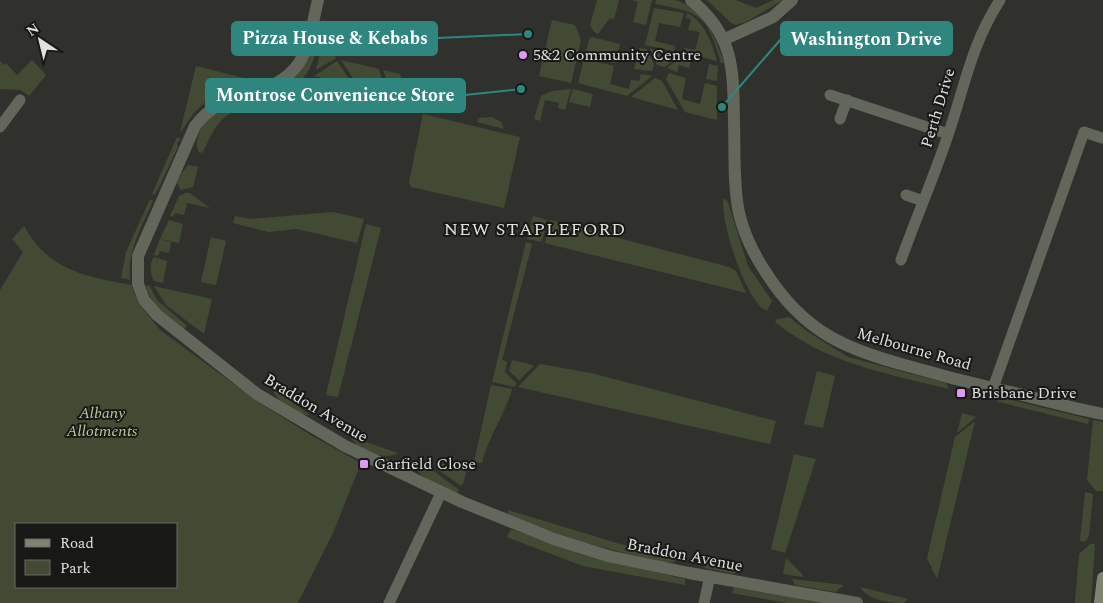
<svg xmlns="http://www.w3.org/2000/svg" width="1103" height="603" viewBox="0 0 1103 603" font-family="Spectral,serif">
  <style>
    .green { fill: #434a34; fill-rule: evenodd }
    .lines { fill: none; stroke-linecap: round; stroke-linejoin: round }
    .minor { stroke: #62665b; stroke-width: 11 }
    .tertiary { stroke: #62665b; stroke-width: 12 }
    .secondary { stroke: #7e8472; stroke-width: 12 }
    .poi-dot { fill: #dd99f3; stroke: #181917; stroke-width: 2 }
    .labels { text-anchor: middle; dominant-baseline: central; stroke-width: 4; stroke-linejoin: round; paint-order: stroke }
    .poi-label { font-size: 16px; fill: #e0e1de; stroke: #181917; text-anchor: start }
    .street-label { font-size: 16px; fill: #e0e1de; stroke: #181917 }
    .park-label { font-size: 16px; font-style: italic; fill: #bbca97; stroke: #181917 }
    .neighbourhood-label { font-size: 18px; letter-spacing: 1px; fill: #dfe0db; stroke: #181917 }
    .leader { fill: none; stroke: #2e867f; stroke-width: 2 }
    .callout-dot { fill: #2e867f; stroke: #181917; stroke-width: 2 }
    .callout { fill: #2e867f; stroke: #2e867f; stroke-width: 2 }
    .callout-label { font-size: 18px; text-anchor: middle; font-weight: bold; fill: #fff }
  </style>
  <rect width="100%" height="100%" fill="#30312d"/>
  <!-- green -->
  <g class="green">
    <path d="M597 0H619L614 19 610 18 598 34 594 32 590 25Z"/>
    <path d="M631 0H652L646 25 633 22 638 2Z"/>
    <path d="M656 0C662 0 670 0 675 0 704 8 716 38 724 63H721C708 16 701 12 655 4Z"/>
    <path d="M707 0H736L756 8 773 0H783L746 22 735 25 730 22Z"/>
    <path d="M654 8 684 13 680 27 659 23 655 41 675 46 674 51 645 45Z"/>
    <path d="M687 13C705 22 712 43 717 61L683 52 684 48 695 50 700 32 688 30 691 19 686 18Z"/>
    <path d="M552 20 575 25 581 40 571 83 539 76Z"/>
    <path d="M317 37H320C309 81 299 91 256 104 245 107 233 110 224 118 213 127 209 141 202 153L199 152C196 146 196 143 198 137 209 98 262 104 289 82 305 70 310 55 317 37Z"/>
    <path d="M592 37 620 44 615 63 585 56 589 40Z"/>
    <path d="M324 38 336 58 316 70Z"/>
    <path d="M639 48 647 49 654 65 652 71 634 69Z"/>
    <path d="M650 49 679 55 665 67 657 65Z"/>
    <path d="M681 57 691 60 689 68 679 65 677 72 667 68Z"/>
    <path d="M584 59 614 66 610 84 629 89 631 80 639 81 641 74 652 76 627 96 578 83Z"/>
    <path d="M32 60 46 75 29 96 21 90 0 89V61L4 65 6 63 17 75Z"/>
    <path d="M341 60 379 69 386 94 359 87Z"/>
    <path d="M337 61 353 85 314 76Z"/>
    <path d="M709 64 718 66 717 81 706 79Z"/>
    <path d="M196 66 256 81C216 97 206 92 181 132H180Z"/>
    <path d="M383 70 400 74 406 88 403 104 393 97Z"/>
    <path d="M669 73 686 78 682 99 700 104 705 83 717 86V120L685 112 666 79Z"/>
    <path d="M655 78 662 81 678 110 631 97Z"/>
    <path d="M571 89 565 110 558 108 559 103 545 100 540 121 534 119 541 96 552 91Z"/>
    <path d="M573 89 593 94 590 107 569 102Z"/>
    <path d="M423 114 520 137 504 208 411 187 409 182Z"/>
    <path d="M492 117 501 122 504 129 477 122 479 118Z"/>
    <path d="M177 137 181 139 177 143 178 147 155 195 152 194Z"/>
    <path d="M188 165 198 167 193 187 181 190 177 183 181 174Z"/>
    <path d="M185 193H190L210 208 187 203 184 215 175 213 173 217 170 216 179 196Z"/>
    <path d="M724 198 728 202 748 266 772 301 767 311C746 304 718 215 724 198Z"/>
    <path d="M150 199 153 201C143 224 126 253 130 280L121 278 126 252Z"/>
    <path d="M333 212 364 219 357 243 297 229 269 232 233 223 235 216 251 219Z"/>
    <path d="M533 216 547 220 542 242 527 239Z"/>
    <path d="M169 220 183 224 179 243 160 239Z"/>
    <path d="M550 220 729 267 736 271 746 293 545 243Z"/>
    <path d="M366 224 381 228 338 397 326 395Z"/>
    <path d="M24 226C49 271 85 276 131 285L139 304 160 330 257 401 312 436 361 463 333 533 298 603H0V290L23 252 12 239ZM16 524H176V587H16Z"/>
    <path d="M211 237 226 241 216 285 201 282Z"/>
    <path d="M160 239 171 242 169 253 160 251 158 256 154 255Z"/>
    <path d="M526 242 532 244 502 360 507 362 505 372 517 384 514 387 492 382Z"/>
    <path d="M154 257 167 261 163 283 154 281C150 275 149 262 154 257Z"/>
    <path d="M149 285 157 300 187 326 184 329C169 317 151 306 146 286Z"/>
    <path d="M154 286 212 299 204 334 166 305Z"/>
    <path d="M789 317 808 332 848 357 946 383 949 389C888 374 825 363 775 322L777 319Z"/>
    <path d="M512 360 533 365V367L519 380 509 371Z"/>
    <path d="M540 364 591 373 776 421 770 444 518 387Z"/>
    <path d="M817 371 835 376 823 428 804 424Z"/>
    <path d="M491 385 512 389C505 415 488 437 482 463L474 462Z"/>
    <path d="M272 388 310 415C298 416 275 401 272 388Z"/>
    <path d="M1008 399 1089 419 1088 424 995 401Z"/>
    <path d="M962 413 976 417 957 433Z"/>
    <path d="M1093 420 1103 422V491H1096L1087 480Z"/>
    <path d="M975 421 937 579 927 558 955 437Z"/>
    <path d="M351 437 398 453C384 461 358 451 351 437Z"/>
    <path d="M794 454 816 459 785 553 771 549Z"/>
    <path d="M414 460 426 465 459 490 457 493C442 486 414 478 414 460Z"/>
    <path d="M438 464 468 465 463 484 461 486 437 469Z"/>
    <path d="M1085 492 1093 494 1089 536 1085 542 1080 541Z"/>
    <path d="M508 510 620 544 679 557 674 562 667 563C613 551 558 537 508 514Z"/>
    <path d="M511 529 587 556 685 579V585L583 566 507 537Z"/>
    <path d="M1090 544H1095L1091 603H1075L1079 554Z"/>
    <path d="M786 558 802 574 803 577 783 574Z"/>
    <path d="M699 561 739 570 734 574 705 568Z"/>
    <path d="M792 579 844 585 835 592 795 585Z"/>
    <path d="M734 587 823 603H786L732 593Z"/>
    <path d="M860 587 908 599 904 603C889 603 868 600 860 587Z"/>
  </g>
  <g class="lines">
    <!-- minor -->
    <g class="minor">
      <path d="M830 95 948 134"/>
      <path d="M840 119 847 100"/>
      <path d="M0 127 20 100"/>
      <path d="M906 195 923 201"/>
      <path d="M901 260C916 218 934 177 948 135 965 86 971 45 1000 0"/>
      <path d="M993 388 1084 132 1102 138"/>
      <path d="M389 603 441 493"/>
      <path d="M704 603 710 576"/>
    </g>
    <!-- tertiary -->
    <g class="tertiary">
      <path d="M318 0C313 20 310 46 299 63 272 102 226 84 195 126L138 256V284L144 300 157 315 257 394 345 446 462 502 554 539 608 556 689 573 857 603"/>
      <path d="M691 0C735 36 733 70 734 122 735 152 733 184 739 213 744 234 753 253 765 271 803 332 846 350 912 367 939 375 966 382 993 388 1030 396 1066 407 1103 414"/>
      <path d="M725 39 773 17 792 0"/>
    </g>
    <!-- secondary -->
    <path class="secondary" d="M1100 603 1103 578"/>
  </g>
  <!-- markers -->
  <g class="poi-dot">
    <circle cx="523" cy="55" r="5"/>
    <rect x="956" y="388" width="10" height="10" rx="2.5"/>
    <rect x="359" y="459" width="10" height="10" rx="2.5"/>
  </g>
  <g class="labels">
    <!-- poi labels -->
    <g class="poi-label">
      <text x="533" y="55">5&amp;2 Community Centre</text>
      <text x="971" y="393">Brisbane Drive</text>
      <text x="374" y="464">Garfield Close</text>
    </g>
    <!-- street labels -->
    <g class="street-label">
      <text transform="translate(938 108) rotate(-73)">Perth Drive</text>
      <text transform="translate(914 349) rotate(16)">Melbourne Road</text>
      <text transform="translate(316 408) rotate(31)">Braddon Avenue</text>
      <text transform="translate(685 555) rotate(11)">Braddon Avenue</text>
    </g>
    <!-- park labels -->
    <g class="park-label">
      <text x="102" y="413">Albany<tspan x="102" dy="18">Allotments</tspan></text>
    </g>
    <!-- neighbourhood labels -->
    <g class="neighbourhood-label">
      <text x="535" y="229">NEW STAPLEFORD</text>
    </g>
  </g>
  <!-- callouts -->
  <path class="leader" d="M528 34L437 38M722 107L781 39M521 89L465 95"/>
  <g class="callout-dot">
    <circle cx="528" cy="34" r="5"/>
    <circle cx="722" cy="107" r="5"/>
    <circle cx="521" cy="89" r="5"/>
  </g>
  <g class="callout">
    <rect x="232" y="22" width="205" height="33" rx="5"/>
    <rect x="781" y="22" width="171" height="33" rx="5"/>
    <rect x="206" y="79" width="259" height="33" rx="5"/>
  </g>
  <g class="callout-label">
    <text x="335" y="44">Pizza House &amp; Kebabs</text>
    <text x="866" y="45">Washington Drive</text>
    <text x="335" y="101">Montrose Convenience Store</text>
  </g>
  <!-- legend -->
  <rect x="15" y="523" width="162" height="65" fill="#181917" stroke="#686967"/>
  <rect x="25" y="539" width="25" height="8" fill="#7e8472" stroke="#686967"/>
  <text x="60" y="548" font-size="15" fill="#e0e1de">Road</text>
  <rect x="25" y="560" width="25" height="15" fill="#434a34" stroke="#686967"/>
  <text x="60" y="573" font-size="15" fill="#e0e1de">Park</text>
  <!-- north arrow -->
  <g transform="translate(40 40) rotate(325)" stroke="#181917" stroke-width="4" paint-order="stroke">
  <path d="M0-4L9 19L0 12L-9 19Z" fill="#e0e1de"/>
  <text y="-8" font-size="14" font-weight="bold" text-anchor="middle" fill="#e0e1de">N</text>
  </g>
</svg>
